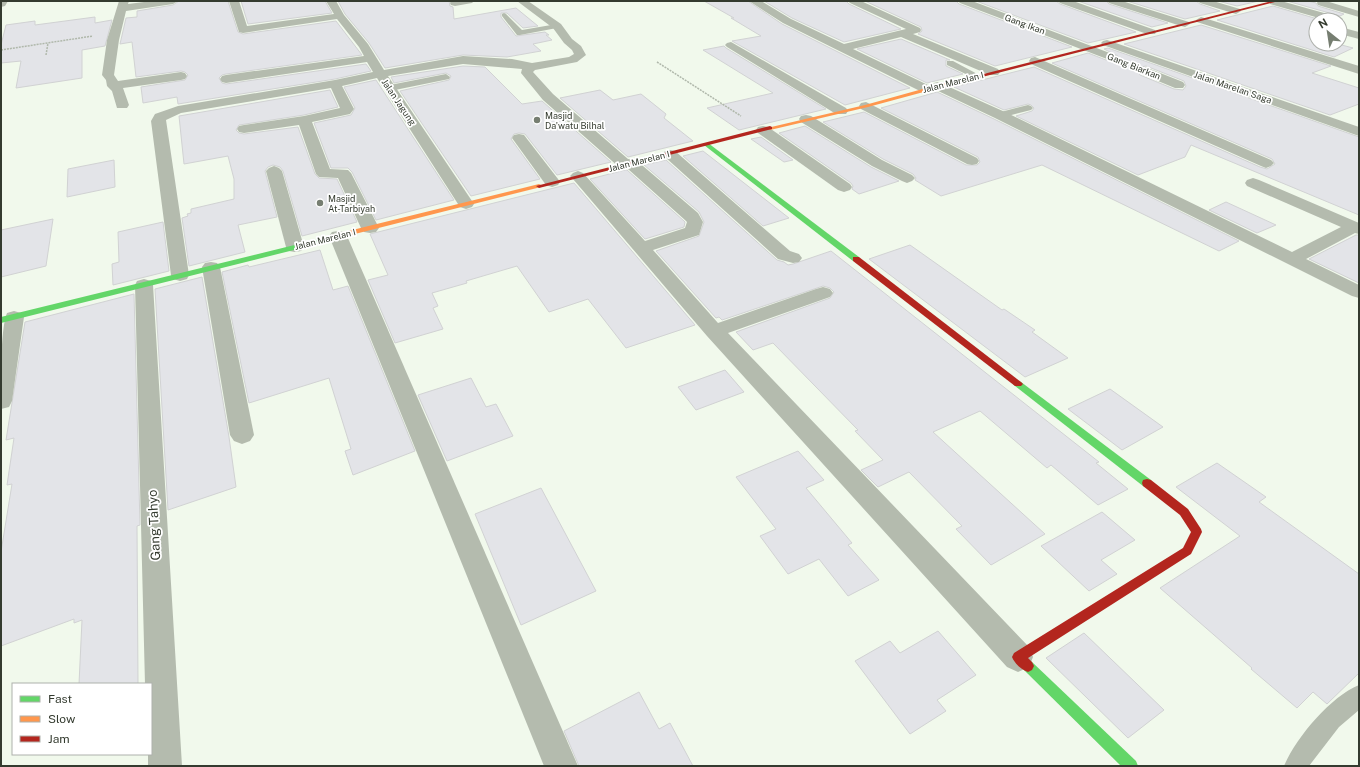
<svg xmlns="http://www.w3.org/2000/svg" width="1360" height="767" viewBox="0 0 1360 767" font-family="'Public Sans',sans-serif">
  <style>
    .building { fill: #e3e4e8; stroke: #d1d2d3; fill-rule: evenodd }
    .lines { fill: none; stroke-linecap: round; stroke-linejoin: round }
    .path { stroke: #b0b8ab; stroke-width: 1.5; stroke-dasharray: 2 1; stroke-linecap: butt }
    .lane { fill: #b4bbae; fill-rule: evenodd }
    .street { fill: #b4bbae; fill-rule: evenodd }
    .fast { fill: #63d668; fill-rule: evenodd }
    .slow { fill: #ff974d; fill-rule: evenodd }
    .jam { fill: #b3261e; fill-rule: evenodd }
    .poi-dot { fill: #767e71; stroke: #fff; stroke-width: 1.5 }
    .labels { text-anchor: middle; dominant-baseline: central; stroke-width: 3.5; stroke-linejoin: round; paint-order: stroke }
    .far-street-label { font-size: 9px; fill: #343b2f; stroke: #fff }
    .far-poi-label { font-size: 9px; fill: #343b2f; stroke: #fff; text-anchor: start }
    .near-street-label { font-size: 13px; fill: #343b2f; stroke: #fff }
  </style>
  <rect width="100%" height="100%" fill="#f1f9ec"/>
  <!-- building -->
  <g class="building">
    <path d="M179 1H228L238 32 243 34 336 21 362 55 226 74 222 75 219 78 222 83 226 84 366 64 371 71 335 79 178 104 177 97 143 103 141 87 185 80 188 75 185 72 181 71 136 77 132 42 120 44 126 18 137 17V11L173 5Z"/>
    <path d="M241 1H325L332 13 248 24Z"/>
    <path d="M338 1H449L450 6 453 7 454 19 516 8 538 26 523 28 507 13H501V17L516 36 545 32 549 35H546L552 40 533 44 541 51 507 57 463 55 385 68 369 43 345 14Z"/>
    <path d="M704 1H748L782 24 910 88 845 105 732 41 761 36 731 18H734Z"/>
    <path d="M764 1H846L849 4 901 29 844 42 792 18Z"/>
    <path d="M865 1H956L959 4 1072 47 995 66 918 34 922 31 921 27Z"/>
    <path d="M976 1H1056L1060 4 1136 32 1088 43Z"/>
    <path d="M1078 1H1106L1109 4 1168 23 1152 27Z"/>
    <path d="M1127 1H1196L1200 4 1220 11 1185 19Z"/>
    <path d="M1218 1H1259L1237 6Z"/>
    <path d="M1287 1H1308L1316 3 1318 6 1344 14 1340 16Z"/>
    <path d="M1273 6 1321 20H1316V23L1313 24 1316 25V44H1338L1353 48 1334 57 1217 20Z"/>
    <path d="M95 17V23L112 20 105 46 82 50V78L16 88 21 61 1 63V45L6 25 35 21V25Z"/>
    <path d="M1201 25 1331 66 1312 73 1359 88V104L1330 115 1124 44Z"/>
    <path d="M901 39 950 60H946V66L963 74 927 83 857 49Z"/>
    <path d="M724 46 726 48 826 109 739 130 707 108 773 93 703 50Z"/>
    <path d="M1108 48 1359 137V215L1191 145 1185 157 1138 175 1016 116 1032 111 1034 108 1031 105 1028 104 1004 110 954 87 1034 67 1260 167 1267 169 1275 164 1272 159 1052 63 1088 53 1106 60H1116L1118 56 1104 49ZM1146 66 1184 81 1186 86 1183 90 1174 89 1140 75 1138 70 1141 67Z"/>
    <path d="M463 66 485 67 522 104 542 101 611 162 557 175 525 134 519 133 514 134 511 139 540 179 471 196 400 91 449 80 451 76 446 73 394 83 391 77Z"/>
    <path d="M376 80 454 200 376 220 352 172 348 168H331L314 123 351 115 355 108 344 87Z"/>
    <path d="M330 90 338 107 304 115 239 125 236 130 239 133 244 134 298 127 315 174 319 178 337 179 357 222 302 236 283 171 280 167 273 165 268 167 265 171 277 217 238 225 245 252 189 266 182 218 188 216 187 214 191 213V209L234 199V179L228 156 184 164 179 116Z"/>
    <path d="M600 90 613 100 641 94 666 114 664 118 693 141 628 157 560 98Z"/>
    <path d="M937 92 994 119 1239 241 1219 251 1042 165 941 196 915 180 916 178 913 174 883 159 823 122 864 112 966 165H977L980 162 978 157 881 108Z"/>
    <path d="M805 126 871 167 899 181 859 194 852 189 853 186 851 183 779 133Z"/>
    <path d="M761 137 793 160 784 162 751 139Z"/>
    <path d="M703 151 789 218 763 226 683 156Z"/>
    <path d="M114 160 115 187 67 197 68 169Z"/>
    <path d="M666 160 777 260 784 262 788 265 793 264 831 251 1099 462 1096 463 1128 489 1098 505 1051 465 1047 468 980 411 933 432 1045 534 991 565 956 529 962 526 909 472 878 487 861 470 883 460 855 431 858 430 773 343 753 350 736 332 830 298 834 292 830 288 823 286 722 320 719 317 716 318 656 251 699 236 704 222 699 212 644 165Z"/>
    <path d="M625 170H627L684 221 685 222 684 227 645 239 590 179Z"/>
    <path d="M574 183 695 325 626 348 588 299 549 312 517 266 466 281 467 283 432 293 438 306 433 308 443 329 395 343 368 280 388 275 370 234Z"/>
    <path d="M1226 202 1276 225 1257 233 1209 210Z"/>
    <path d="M53 219 46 266 1 277V230Z"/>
    <path d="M163 222 169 271 113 285 112 264 119 262 118 232Z"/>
    <path d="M1356 235H1359V283L1309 259Z"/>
    <path d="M910 245 1002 310 1004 309 1035 330 1032 332 1068 358 1025 377 869 259Z"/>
    <path d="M320 250 333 290 348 286 415 451 353 475 345 451 351 449 329 378 249 403 222 272 248 265 249 267Z"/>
    <path d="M202 277 229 437 236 487 168 510 155 289Z"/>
    <path d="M134 294 140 525 137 526 138 684H79L82 620 74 623V619L1 646V552L12 484 7 485 14 438 6 440 25 322Z"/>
    <path d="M725 370 744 392 696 410 678 387Z"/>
    <path d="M471 378 486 407 496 404 513 436 447 461 418 395Z"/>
    <path d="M1110 389 1163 427 1122 450 1068 409Z"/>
    <path d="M798 451 824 480 806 488 852 543 848 545 879 580 848 596 819 559 788 574 760 536 776 529 736 477Z"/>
    <path d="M1217 463 1266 497 1259 502 1359 574V673L1327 704 1313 692 1297 708 1251 669 1252 668 1160 588 1240 536 1176 487Z"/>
    <path d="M541 488 596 591 521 625 475 514Z"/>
    <path d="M1102 512 1135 540 1101 560 1117 574 1089 591 1041 546Z"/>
    <path d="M938 631 976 675 937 700 946 711 910 734 855 661 890 641 900 653Z"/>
    <path d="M1084 633 1164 710 1128 738 1046 658Z"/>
    <path d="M639 692 659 729 670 723 693 766H579L564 731Z"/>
  </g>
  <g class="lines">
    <!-- path -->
    <g class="path">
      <path d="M1 50 93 36"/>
      <path d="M46 55 48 43"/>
      <path d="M657 62 741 116"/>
    </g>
    <!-- lane -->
    <g class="lane">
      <path d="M504 13 506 14 522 30 557 24 561 26 557 28 520 35H517L502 16V14Z"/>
      <path d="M947 61H953L981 76 980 78H974L947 65Z"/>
      <path d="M446 74 450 77 449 79 390 91 386 88 390 85Z"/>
      <path d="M1028 105 1031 106 1033 108 1031 110 1000 118 995 115 997 113Z"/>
      <path d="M1359 685V710L1339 727 1309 766H1284C1296 738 1330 697 1359 685Z"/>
    </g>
    <!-- street -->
    <g class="street">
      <path d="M1 1H8L5 6 1 7Z"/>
      <path d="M119 1H129L128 4 152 1H178L173 4 126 11 119 40 114 75 118 81 181 72 185 73 187 76 185 79 181 80 123 88 129 105 127 108H117L112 91 107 86 106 80 102 75 107 40Z"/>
      <path d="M229 1H239L247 26 334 14 326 1H336L344 15 368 44 384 70 463 56 512 59 532 63 569 57 574 54 572 50 564 43 553 28 517 1H528L561 24 572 39 581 46 586 55 577 62 535 70 533 72 553 94 628 159 636 160 698 213 703 222 699 235 653 250 718 323 816 289 823 287 830 289 833 293 830 297 728 333 1029 647 1033 657 1029 667 1018 672 1007 667 707 336 573 179 570 176 573 173 578 171 583 173 645 241 685 228 687 222 685 220 628 169 620 168 543 100 521 73 522 69 463 64 388 76 474 204 472 207 466 209 460 207 458 204 377 78 342 86 354 109 350 114 312 122 330 169 348 170 351 173 379 228 376 232 370 233 364 232 361 228 338 178 319 177 316 174 299 125 244 133 239 132 237 129 239 126 244 125 304 116 340 108 331 88 181 113 166 120 189 275 187 279 180 281 173 279 171 275 151 121 155 114 178 106 335 80 373 72 367 62 226 83 222 82 220 79 222 76 226 75 364 56 359 47 337 19 243 33 239 32Z"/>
      <path d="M451 1H474L472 3 455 6 451 5 450 3Z"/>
      <path d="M749 1H761L791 19 844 44 906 29 850 3 848 1H861L920 28 921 30 920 32 913 34 998 69 1000 72 998 75H990L901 37 853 49 930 86 932 89 930 92H922L783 23Z"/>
      <path d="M958 1H972L1115 55 1117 57 1115 59H1107L960 3Z"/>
      <path d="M1058 1H1073L1155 30 1156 32 1155 34H1147L1060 3Z"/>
      <path d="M1107 1H1122L1189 22 1190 24 1185 27 1181 26 1109 3Z"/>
      <path d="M1198 1H1213L1240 9 1241 11 1236 14 1200 3Z"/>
      <path d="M1270 1H1281L1342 18 1343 20 1340 23V20H1326L1270 4Z"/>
      <path d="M1318 1H1326L1359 11V17L1318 5 1317 3Z"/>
      <path d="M1201 17 1359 66V74L1197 22 1196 20Z"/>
      <path d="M1340 27 1359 32V39L1340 34Z"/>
      <path d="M1107 40 1359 127V136L1103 45 1101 43 1103 41Z"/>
      <path d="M731 42 846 108 848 111 846 114H836L727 47 725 45 727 43Z"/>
      <path d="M1035 57 1271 160 1274 163 1271 166 1266 168 1261 166 1031 64 1029 61 1031 58Z"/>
      <path d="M1145 67 1183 82 1185 85 1183 88H1175L1141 74 1139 71 1141 68Z"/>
      <path d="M938 82 1005 112 1292 252 1341 227 1247 186 1245 183 1247 180 1253 178 1259 180 1359 223V234L1355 233 1306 259 1359 285V298L1352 296 995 118 934 89 932 86 934 83Z"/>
      <path d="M866 102 977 158 979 161 977 164 972 165 967 164 861 109 859 106 861 103Z"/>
      <path d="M806 115 811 116 882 160 912 175 915 178 912 181 907 183 902 181 872 166 801 122 799 119 801 116Z"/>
      <path d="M763 126 768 127 850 184 852 187 850 190 844 192 838 190 758 133 756 130 758 127Z"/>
      <path d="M519 134 524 135 558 179 560 182 558 185 552 187 546 185 512 138 514 135Z"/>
      <path d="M670 150 675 151 790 251 799 254 802 258 799 262 793 263 778 259 665 157 663 154 665 151Z"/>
      <path d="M274 166 279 168 282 171 304 247 301 251 295 252 289 251 286 247 266 171 269 168Z"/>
      <path d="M338 231 344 232 347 236 578 766H544L329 236 332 232Z"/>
      <path d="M211 262 217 263 220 267 254 435 250 441 242 444 234 441 230 435 202 267 205 263Z"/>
      <path d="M144 279 151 281 153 285 182 766H148V754H151V684H145L135 285 137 281Z"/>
      <path d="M14 311 21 313 24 317 12 401 9 407 1 409C1 387 0 329 7 313Z"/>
    </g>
    <!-- fast -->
    <g class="fast">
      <path d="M704 143H708L859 257V261H853L704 145Z"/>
      <path d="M335 235 339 237 338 239 1 323V317Z"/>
      <path d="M1018 381 1021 382 1151 480 1152 483 1151 486 1147 487 1143 486 1015 386 1013 384 1015 382Z"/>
      <path d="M1028 660 1032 662 1136 761 1138 766H1121L1024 670 1022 666 1024 662Z"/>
    </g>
    <!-- slow -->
    <g class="slow">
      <path d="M955 80 957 81V83L868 107 770 130 767 128 865 105Z"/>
      <path d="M539 184 541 185V187L335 239 331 237 332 235Z"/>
    </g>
    <!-- jam -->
    <g class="jam">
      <path d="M1272 1H1279L955 84 952 82Z"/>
      <path d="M770 126 772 127V129L539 188 536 186Z"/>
      <path d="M853 257H859L1021 382 1023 384 1021 386H1015L853 261Z"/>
      <path d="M1147 479 1151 480 1188 509 1201 529 1202 532 1191 554 1028 658 1032 662 1034 666 1032 670 1028 672C1021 669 1015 664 1012 657L1014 653 1183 548 1191 532 1180 515 1143 486 1142 483 1143 480Z"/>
    </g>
  </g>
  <!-- markers -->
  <g class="poi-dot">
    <circle cx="537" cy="120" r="4"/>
    <circle cx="320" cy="203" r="4"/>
  </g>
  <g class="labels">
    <!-- far-street labels -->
    <g class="far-street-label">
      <text transform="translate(1025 24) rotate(20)">Gang Ikan</text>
      <text transform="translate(1134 66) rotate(22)">Gang Biarkan</text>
      <text transform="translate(953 82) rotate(-14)">Jalan Marelan I</text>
      <text transform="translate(1233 87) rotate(19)">Jalan Marelan Saga</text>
      <text transform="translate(399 102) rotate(56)">Jalan Jagung</text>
      <text transform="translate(639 161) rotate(-14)">Jalan Marelan I</text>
      <text transform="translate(325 239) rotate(-14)">Jalan Marelan I</text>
    </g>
    <!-- far-poi labels -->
    <g class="far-poi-label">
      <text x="545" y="115">Masjid<tspan x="545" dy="10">Da'watu Bilhal</tspan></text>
      <text x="328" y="198">Masjid<tspan x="328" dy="10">At-Tarbiyah</tspan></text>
    </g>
    <!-- near-street labels -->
    <g class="near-street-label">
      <text transform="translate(154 525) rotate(-93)">Gang Tahyo</text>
    </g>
  </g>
  <!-- border -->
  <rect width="1360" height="767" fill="none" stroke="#343b2f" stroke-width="4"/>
  <!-- legend -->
  <rect x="12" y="683" width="140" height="72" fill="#ffffff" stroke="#aeb1ac"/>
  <rect x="20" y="696" width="20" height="6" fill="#63d668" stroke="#aeb1ac"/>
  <text x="48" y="703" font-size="12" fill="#343b2f">Fast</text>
  <rect x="20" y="716" width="20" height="6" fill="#ff974d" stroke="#aeb1ac"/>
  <text x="48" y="723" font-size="12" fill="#343b2f">Slow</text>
  <rect x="20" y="736" width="20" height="6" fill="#b3261e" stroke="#aeb1ac"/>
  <text x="48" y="743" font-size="12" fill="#343b2f">Jam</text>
  <!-- north arrow -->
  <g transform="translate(1328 32) rotate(330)"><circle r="19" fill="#ffffff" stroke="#aeb1ac"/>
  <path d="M0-3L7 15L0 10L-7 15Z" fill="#767e71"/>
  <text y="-6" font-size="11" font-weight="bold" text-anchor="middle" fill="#343b2f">N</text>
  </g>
</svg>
